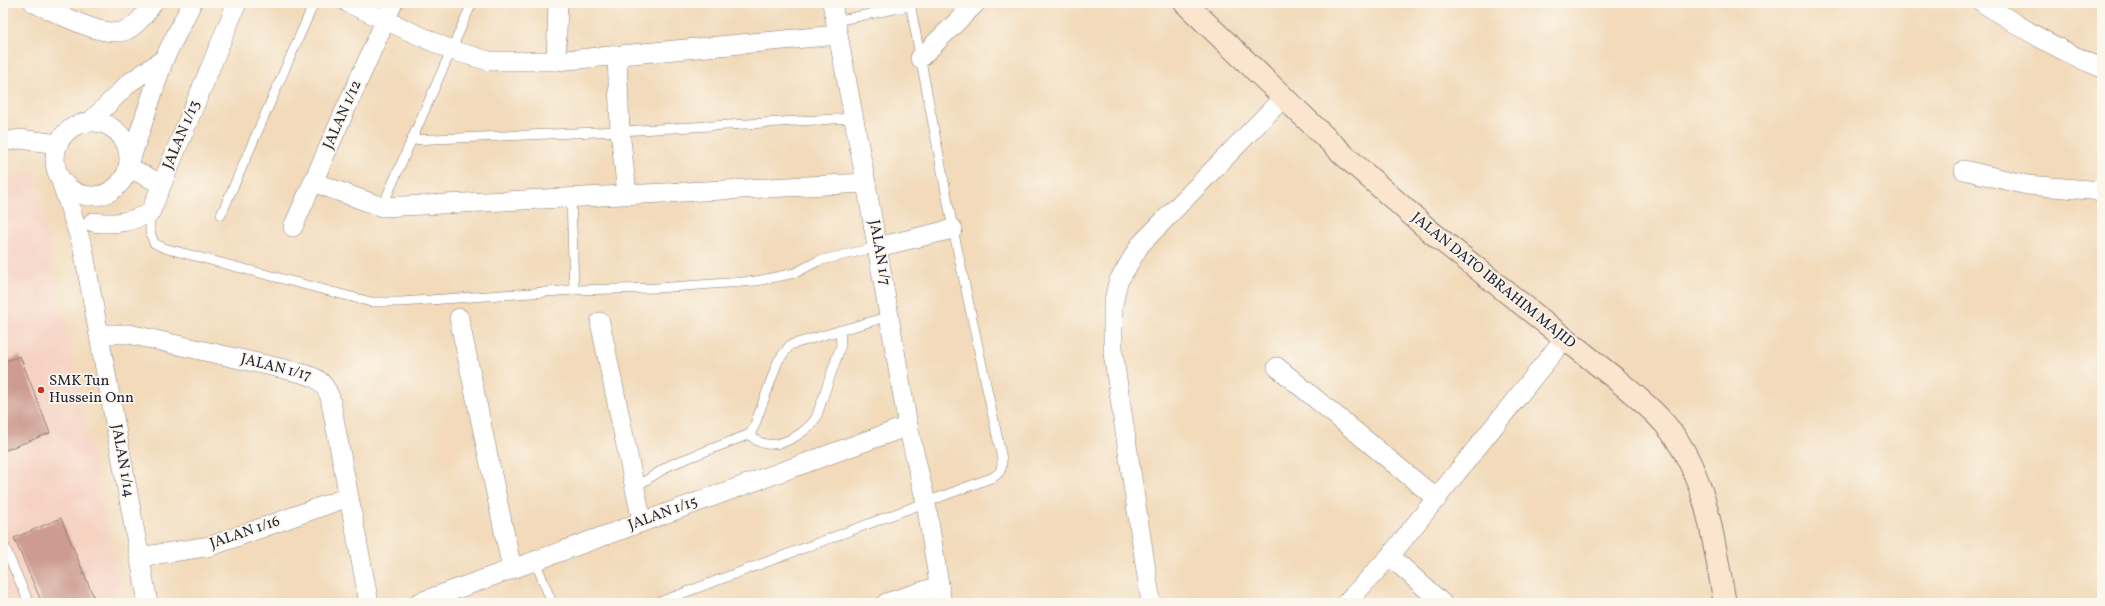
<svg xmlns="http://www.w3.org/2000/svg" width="2105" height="606" viewBox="0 0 2105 606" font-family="Vollkorn,serif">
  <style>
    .built { fill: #f6d2c3 }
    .building { fill: #cd9b91 }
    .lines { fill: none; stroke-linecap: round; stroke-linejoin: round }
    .lane-casing { stroke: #8a7e7a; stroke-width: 10 }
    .street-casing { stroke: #8a7e7a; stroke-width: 20 }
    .secondary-casing { stroke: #8a7e7a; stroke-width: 24 }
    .lane { stroke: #fff; stroke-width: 9 }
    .street { stroke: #fff; stroke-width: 19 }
    .secondary { stroke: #fbe5cf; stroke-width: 22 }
    .poi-dot { fill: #c8321e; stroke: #fbf7ec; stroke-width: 1.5 }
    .labels { text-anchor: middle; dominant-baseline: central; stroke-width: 3.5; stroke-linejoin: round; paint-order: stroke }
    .street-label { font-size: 15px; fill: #22223b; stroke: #fbf7ec }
    .poi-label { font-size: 15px; fill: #22223b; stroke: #fbf7ec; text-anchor: start }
  </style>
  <rect width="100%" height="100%" fill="#fbf7ec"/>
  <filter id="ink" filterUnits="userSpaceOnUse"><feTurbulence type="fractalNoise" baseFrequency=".025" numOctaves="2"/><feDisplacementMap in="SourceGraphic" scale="8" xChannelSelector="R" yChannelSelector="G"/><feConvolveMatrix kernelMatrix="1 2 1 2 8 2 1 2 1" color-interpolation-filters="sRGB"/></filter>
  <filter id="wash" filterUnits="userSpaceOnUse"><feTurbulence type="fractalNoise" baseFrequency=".012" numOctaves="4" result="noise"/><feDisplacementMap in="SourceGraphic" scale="16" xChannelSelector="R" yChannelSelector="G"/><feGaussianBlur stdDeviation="0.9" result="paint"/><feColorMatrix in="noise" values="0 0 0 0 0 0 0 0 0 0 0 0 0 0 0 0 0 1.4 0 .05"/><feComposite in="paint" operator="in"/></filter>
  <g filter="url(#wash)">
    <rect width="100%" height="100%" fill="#f2daba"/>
    <!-- built -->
    <path class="built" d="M33 171 124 603H3V177Z"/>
    <g id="blocks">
      <!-- building -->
      <g class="building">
        <path d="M20 356 50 433 3 451V362Z"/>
        <path d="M61 518 96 603H42L14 538Z"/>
      </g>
    </g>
  </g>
  <g filter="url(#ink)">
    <use href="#blocks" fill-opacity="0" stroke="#8a7e7a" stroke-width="1"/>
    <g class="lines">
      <!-- lane casing -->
      <g class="lane-casing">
        <g id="lane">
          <path d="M835 21 910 6"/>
          <path d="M411 140 620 131 853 118"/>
          <path d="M571 197 574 290"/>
          <path d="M382 207 472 3"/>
          <path d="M150 213V232L154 243 164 248 371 302H401L574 290 657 288 756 281 795 273 818 261 878 247"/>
          <path d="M221 215 314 3"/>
          <path d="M750 434C767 457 803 437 816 418L841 345 840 330"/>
          <path d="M634 488 670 465 750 434 754 427 778 361 790 345 890 316"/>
          <path d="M3 543 29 603"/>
          <path d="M535 561 552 603"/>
          <path d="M657 603 991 478C1001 473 1002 470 1002 459L953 229 910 3"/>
        </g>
      </g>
      <!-- street casing -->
      <g class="street-casing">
        <g id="street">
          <path d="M34 3C56 12 105 40 127 30 137 25 147 12 153 3"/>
          <path d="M348 3 451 50 489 61H556L838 35"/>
          <path d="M832 3 866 183 908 426 926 503 942 603"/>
          <path d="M1983 3C2021 28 2059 51 2102 68"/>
          <path d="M617 56 620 131 627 194"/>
          <path d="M920 58 976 3"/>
          <path d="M556 61 558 3"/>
          <path d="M90 122 129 83 164 59"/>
          <circle cx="92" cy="159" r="37"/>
          <path d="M3 142 20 139 58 144"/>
          <path d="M1964 170 2027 185 2102 191"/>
          <path d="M60 178 83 248 148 603"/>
          <path d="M313 182 382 207 866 183"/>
          <path d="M161 184 128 167 164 59 192 3"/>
          <path d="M93 222C114 225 130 222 150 213L237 3"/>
          <path d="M293 227 393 3"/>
          <path d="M878 247 953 229"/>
          <path d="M459 318 512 569"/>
          <path d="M600 322 642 522"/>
          <path d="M100 334H129L293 371C312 376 322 377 330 397L369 603"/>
          <path d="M1277 367 1437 499"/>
          <path d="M1390 556 1442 603"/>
          <path d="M139 557 211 546 348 497"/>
          <path d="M418 603 908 426"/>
          <path d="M886 603 939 586"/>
          <path d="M1151 603 1113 353V305L1118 282 1140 245 1284 97"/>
          <path d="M1346 603 1390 556 1564 339"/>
        </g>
      </g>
      <!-- secondary casing -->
      <g class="secondary-casing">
        <path id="secondary" d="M1185 3 1345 156 1430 231 1617 380C1637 397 1660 415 1675 437 1709 486 1714 547 1725 603"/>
      </g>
      <!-- lane -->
      <use href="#lane" class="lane"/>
      <!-- street -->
      <use href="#street" class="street"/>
      <!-- secondary -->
      <use href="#secondary" class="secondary"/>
    </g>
  </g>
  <!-- markers -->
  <circle class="poi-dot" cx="41" cy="390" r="4"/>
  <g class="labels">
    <!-- street labels -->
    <g class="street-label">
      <text transform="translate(343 115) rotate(-66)">JALAN 1/12</text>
      <text transform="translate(182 135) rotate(-67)">JALAN 1/13</text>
      <text transform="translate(879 253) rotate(80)">JALAN 1/7</text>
      <text transform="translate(1493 281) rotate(39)">JALAN DATO IBRAHIM MAJID</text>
      <text transform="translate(276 368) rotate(14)">JALAN 1/17</text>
      <text transform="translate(122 461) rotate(80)">JALAN 1/14</text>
      <text transform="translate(663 514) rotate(-20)">JALAN 1/15</text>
      <text transform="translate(245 533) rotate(-19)">JALAN 1/16</text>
    </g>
    <!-- poi labels -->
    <g class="poi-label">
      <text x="49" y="381">SMK Tun<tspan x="49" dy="17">Hussein Onn</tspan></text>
    </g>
  </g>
  <!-- margin -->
  <rect width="2105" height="606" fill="none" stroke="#fbf7ec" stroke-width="16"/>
</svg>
